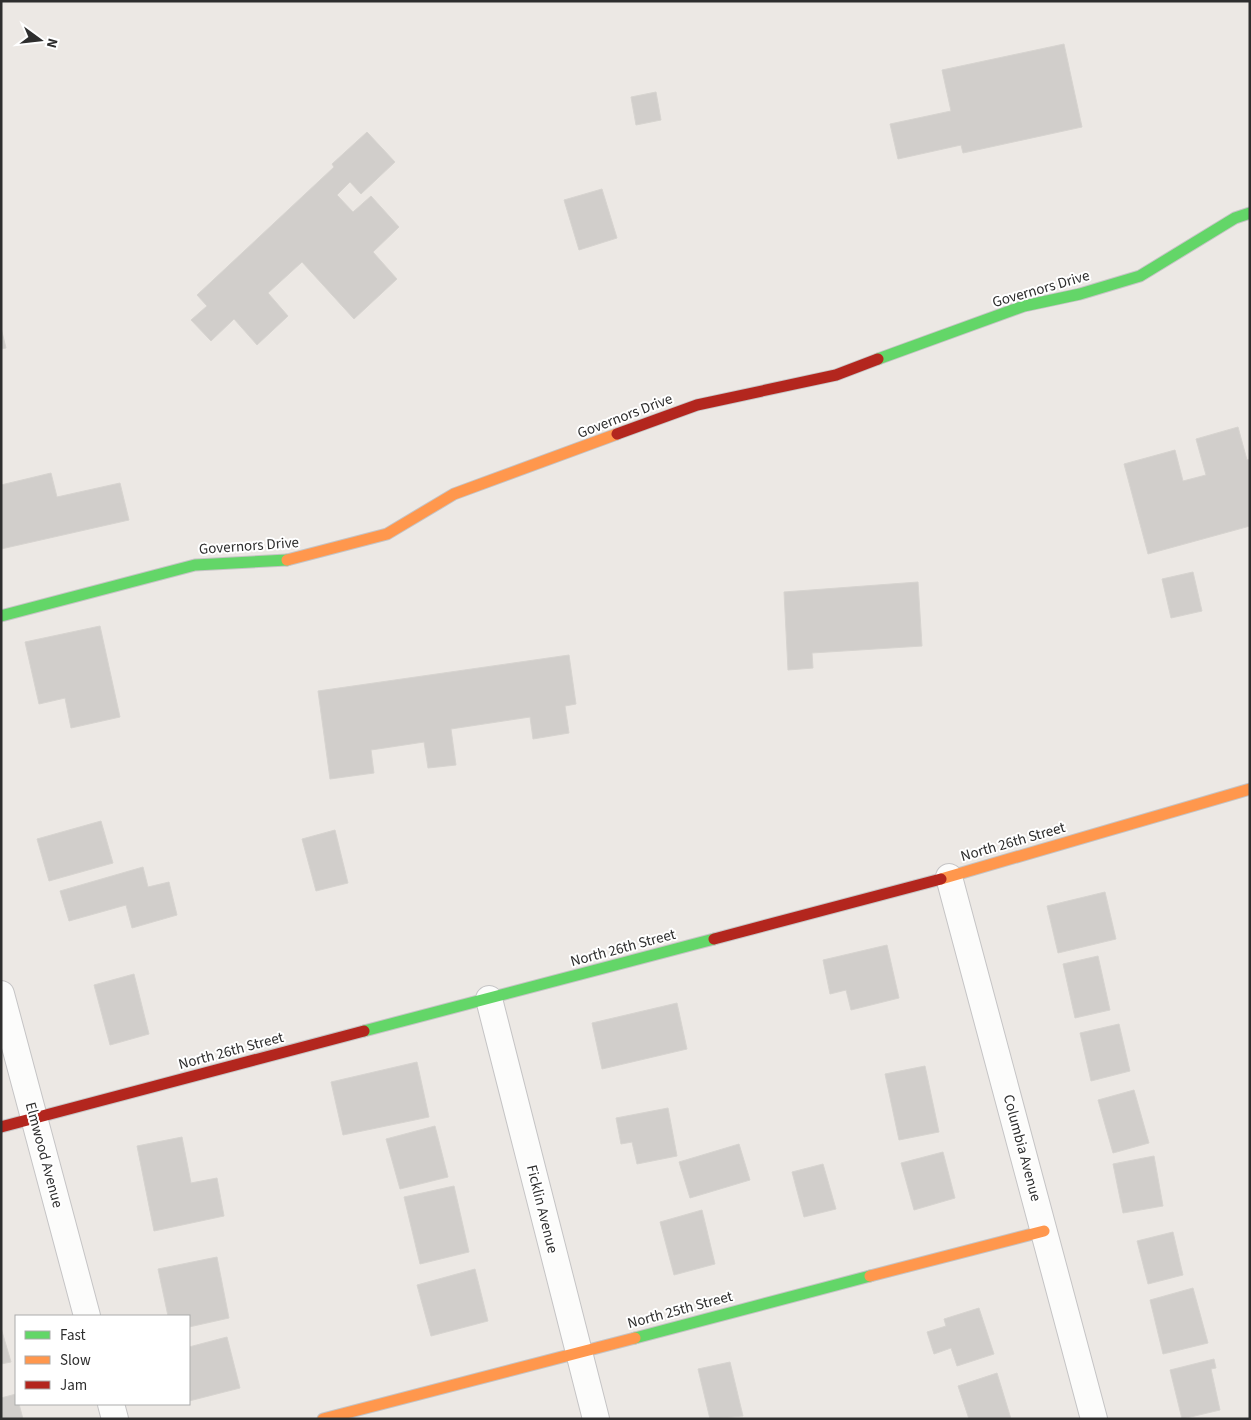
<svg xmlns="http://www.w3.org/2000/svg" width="1251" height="1420" viewBox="0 0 1251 1420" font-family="'Source Sans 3',sans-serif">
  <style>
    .building { fill: #d1cecb; stroke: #d7d4d0 }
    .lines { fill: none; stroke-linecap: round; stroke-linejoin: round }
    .street-casing { stroke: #c5c4c5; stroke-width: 28 }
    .fast-casing { stroke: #c5c4c5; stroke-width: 13 }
    .slow-casing { stroke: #c5c4c5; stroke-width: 13 }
    .jam-casing { stroke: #c5c4c5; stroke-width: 13 }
    .street { stroke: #fcfcfb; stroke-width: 26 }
    .fast { stroke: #63d668; stroke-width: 11 }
    .slow { stroke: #ff974d; stroke-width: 11 }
    .jam { stroke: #b3261e; stroke-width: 11 }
    .labels { text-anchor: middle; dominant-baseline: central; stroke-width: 4; stroke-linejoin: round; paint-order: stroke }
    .street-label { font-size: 15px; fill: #2e2e2e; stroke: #fff }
  </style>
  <rect width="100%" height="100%" fill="#ece8e4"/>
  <!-- building -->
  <g class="building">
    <path d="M1064 44 1082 127 963 153 961 145 898 159 890 124 951 111 942 70Z"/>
    <path d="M656 92 661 120 636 125 631 97Z"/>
    <path d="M367 132 395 162 361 194 350 182 337 195 353 212 371 196 399 227 373 252 397 279 354 319 302 262 268 293 288 316 257 345 234 319 211 341 191 320 207 306 197 295 334 167 332 164Z"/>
    <path d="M602 189 617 238 579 250 564 200Z"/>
    <path d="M1 328 6 348 1 349Z"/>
    <path d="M1238 427 1247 460 1250 459V526L1148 554 1124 464 1175 450 1183 481 1206 475 1196 439Z"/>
    <path d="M51 473 57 497 120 483 129 520 1 549V485Z"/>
    <path d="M1193 572 1202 611 1171 618 1162 579Z"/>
    <path d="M918 582 922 646 812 653 813 668 788 670 784 592Z"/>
    <path d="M100 626 120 717 71 728 65 698 39 704 25 642Z"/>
    <path d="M569 655 576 704 565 706 569 733 533 739 530 717 451 729 456 765 428 768 424 742 371 750 374 773 330 779 318 691Z"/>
    <path d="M101 821 113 863 49 881 37 839Z"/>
    <path d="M335 830 348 883 316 891 302 839Z"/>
    <path d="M143 867 148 887 169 882 177 915 132 928 126 905 69 921 60 891Z"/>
    <path d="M1105 892 1116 939 1058 953 1047 906Z"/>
    <path d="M887 945 899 998 851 1010 846 990 830 994 823 960Z"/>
    <path d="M1098 956 1110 1010 1075 1018 1063 964Z"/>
    <path d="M134 974 149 1034 110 1045 94 985Z"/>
    <path d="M677 1003 687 1049 602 1069 592 1023Z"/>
    <path d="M1119 1024 1130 1071 1091 1081 1080 1033Z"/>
    <path d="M417 1062 429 1117 343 1135 331 1082Z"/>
    <path d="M925 1066 939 1132 899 1140 885 1074Z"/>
    <path d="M1134 1090 1149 1143 1113 1153 1098 1100Z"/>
    <path d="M668 1108 677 1156 637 1164 632 1142 621 1144 616 1118Z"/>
    <path d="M435 1126 448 1177 400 1189 386 1139Z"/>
    <path d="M182 1137 191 1183 217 1178 224 1216 154 1231 137 1146Z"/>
    <path d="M739 1144 750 1180 690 1198 679 1162Z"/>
    <path d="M943 1152 955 1198 914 1210 901 1163Z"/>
    <path d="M1154 1156 1163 1206 1123 1213 1113 1164Z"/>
    <path d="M823 1164 836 1209 804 1217 792 1172Z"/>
    <path d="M454 1186 469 1252 420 1264 404 1197Z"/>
    <path d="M702 1210 715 1264 674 1275 660 1222Z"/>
    <path d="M1173 1232 1183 1275 1148 1284 1137 1241Z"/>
    <path d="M217 1257 229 1318 189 1327V1316H168L158 1269Z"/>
    <path d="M475 1269 488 1321 431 1336 417 1285Z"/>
    <path d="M1193 1288 1208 1343 1163 1354 1150 1300Z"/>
    <path d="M979 1308 994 1354 957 1366 951 1348 934 1354 927 1332 946 1326 944 1319Z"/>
    <path d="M1 1328 11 1362 1 1364Z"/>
    <path d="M227 1337 240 1388 189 1401V1347Z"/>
    <path d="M1214 1359 1216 1368 1211 1369 1220 1410 1182 1419 1170 1370Z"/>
    <path d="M730 1362 743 1416 710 1419 698 1369Z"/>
    <path d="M997 1373 1011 1419H969L958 1386Z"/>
    <path d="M16 1394V1404H19L23 1419H1V1398Z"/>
  </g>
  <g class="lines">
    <!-- street casing -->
    <g class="street-casing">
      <g id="street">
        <path d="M949 877 1094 1419"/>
        <path d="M1 994 87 1316"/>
        <path d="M489 999 596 1419"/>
        <path d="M111 1404 115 1419"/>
      </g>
    </g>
    <!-- fast casing -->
    <g class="fast-casing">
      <g id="fast">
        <path d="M878 359 1024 306 1080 294 1140 276 1235 218 1250 213"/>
        <path d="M1 616 195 565 287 560"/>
        <path d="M364 1031 714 939"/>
        <path d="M635 1338 870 1276"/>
      </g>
    </g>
    <!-- slow casing -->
    <g class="slow-casing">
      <g id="slow">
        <path d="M287 560 387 534 454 494 617 434"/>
        <path d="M941 879 1250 789"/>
        <path d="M870 1276 1044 1231"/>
        <path d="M323 1419 635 1338"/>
      </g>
    </g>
    <!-- jam casing -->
    <g class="jam-casing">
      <g id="jam">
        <path d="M617 434 697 405 836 375 878 359"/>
        <path d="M714 939 941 879"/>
        <path d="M1 1127 364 1031"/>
      </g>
    </g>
    <!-- street -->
    <use href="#street" class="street"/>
    <!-- fast -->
    <use href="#fast" class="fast"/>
    <!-- slow -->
    <use href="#slow" class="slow"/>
    <!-- jam -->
    <use href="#jam" class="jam"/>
  </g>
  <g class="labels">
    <!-- street labels -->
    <g class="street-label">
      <text transform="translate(1041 289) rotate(-16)">Governors Drive</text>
      <text transform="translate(625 416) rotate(-21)">Governors Drive</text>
      <text transform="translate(249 546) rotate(-4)">Governors Drive</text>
      <text transform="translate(1013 842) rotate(-16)">North 26th Street</text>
      <text transform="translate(623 948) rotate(-15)">North 26th Street</text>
      <text transform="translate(231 1051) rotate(-15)">North 26th Street</text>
      <text transform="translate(1022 1148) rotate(75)">Columbia Avenue</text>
      <text transform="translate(44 1155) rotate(75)">Elmwood Avenue</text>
      <text transform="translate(542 1209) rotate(76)">Ficklin Avenue</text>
      <text transform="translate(680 1310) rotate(-15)">North 25th Street</text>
    </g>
  </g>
  <!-- border -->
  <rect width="1251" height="1420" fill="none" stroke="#2e2e2e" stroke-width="5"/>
  <!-- legend -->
  <rect x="15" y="1315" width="175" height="90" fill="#ffffff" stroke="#ababab"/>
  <rect x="25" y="1331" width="25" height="8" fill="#63d668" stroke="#ababab"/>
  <text x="60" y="1340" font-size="15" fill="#2e2e2e">Fast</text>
  <rect x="25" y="1356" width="25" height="8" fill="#ff974d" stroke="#ababab"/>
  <text x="60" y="1365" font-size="15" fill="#2e2e2e">Slow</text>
  <rect x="25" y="1381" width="25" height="8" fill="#b3261e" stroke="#ababab"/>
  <text x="60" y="1390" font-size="15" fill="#2e2e2e">Jam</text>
  <!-- north arrow -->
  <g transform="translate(40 40) rotate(105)" stroke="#ffffff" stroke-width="4" paint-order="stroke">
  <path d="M0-4L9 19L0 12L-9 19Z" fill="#2e2e2e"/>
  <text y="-8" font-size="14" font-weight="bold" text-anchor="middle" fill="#2e2e2e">N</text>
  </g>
</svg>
